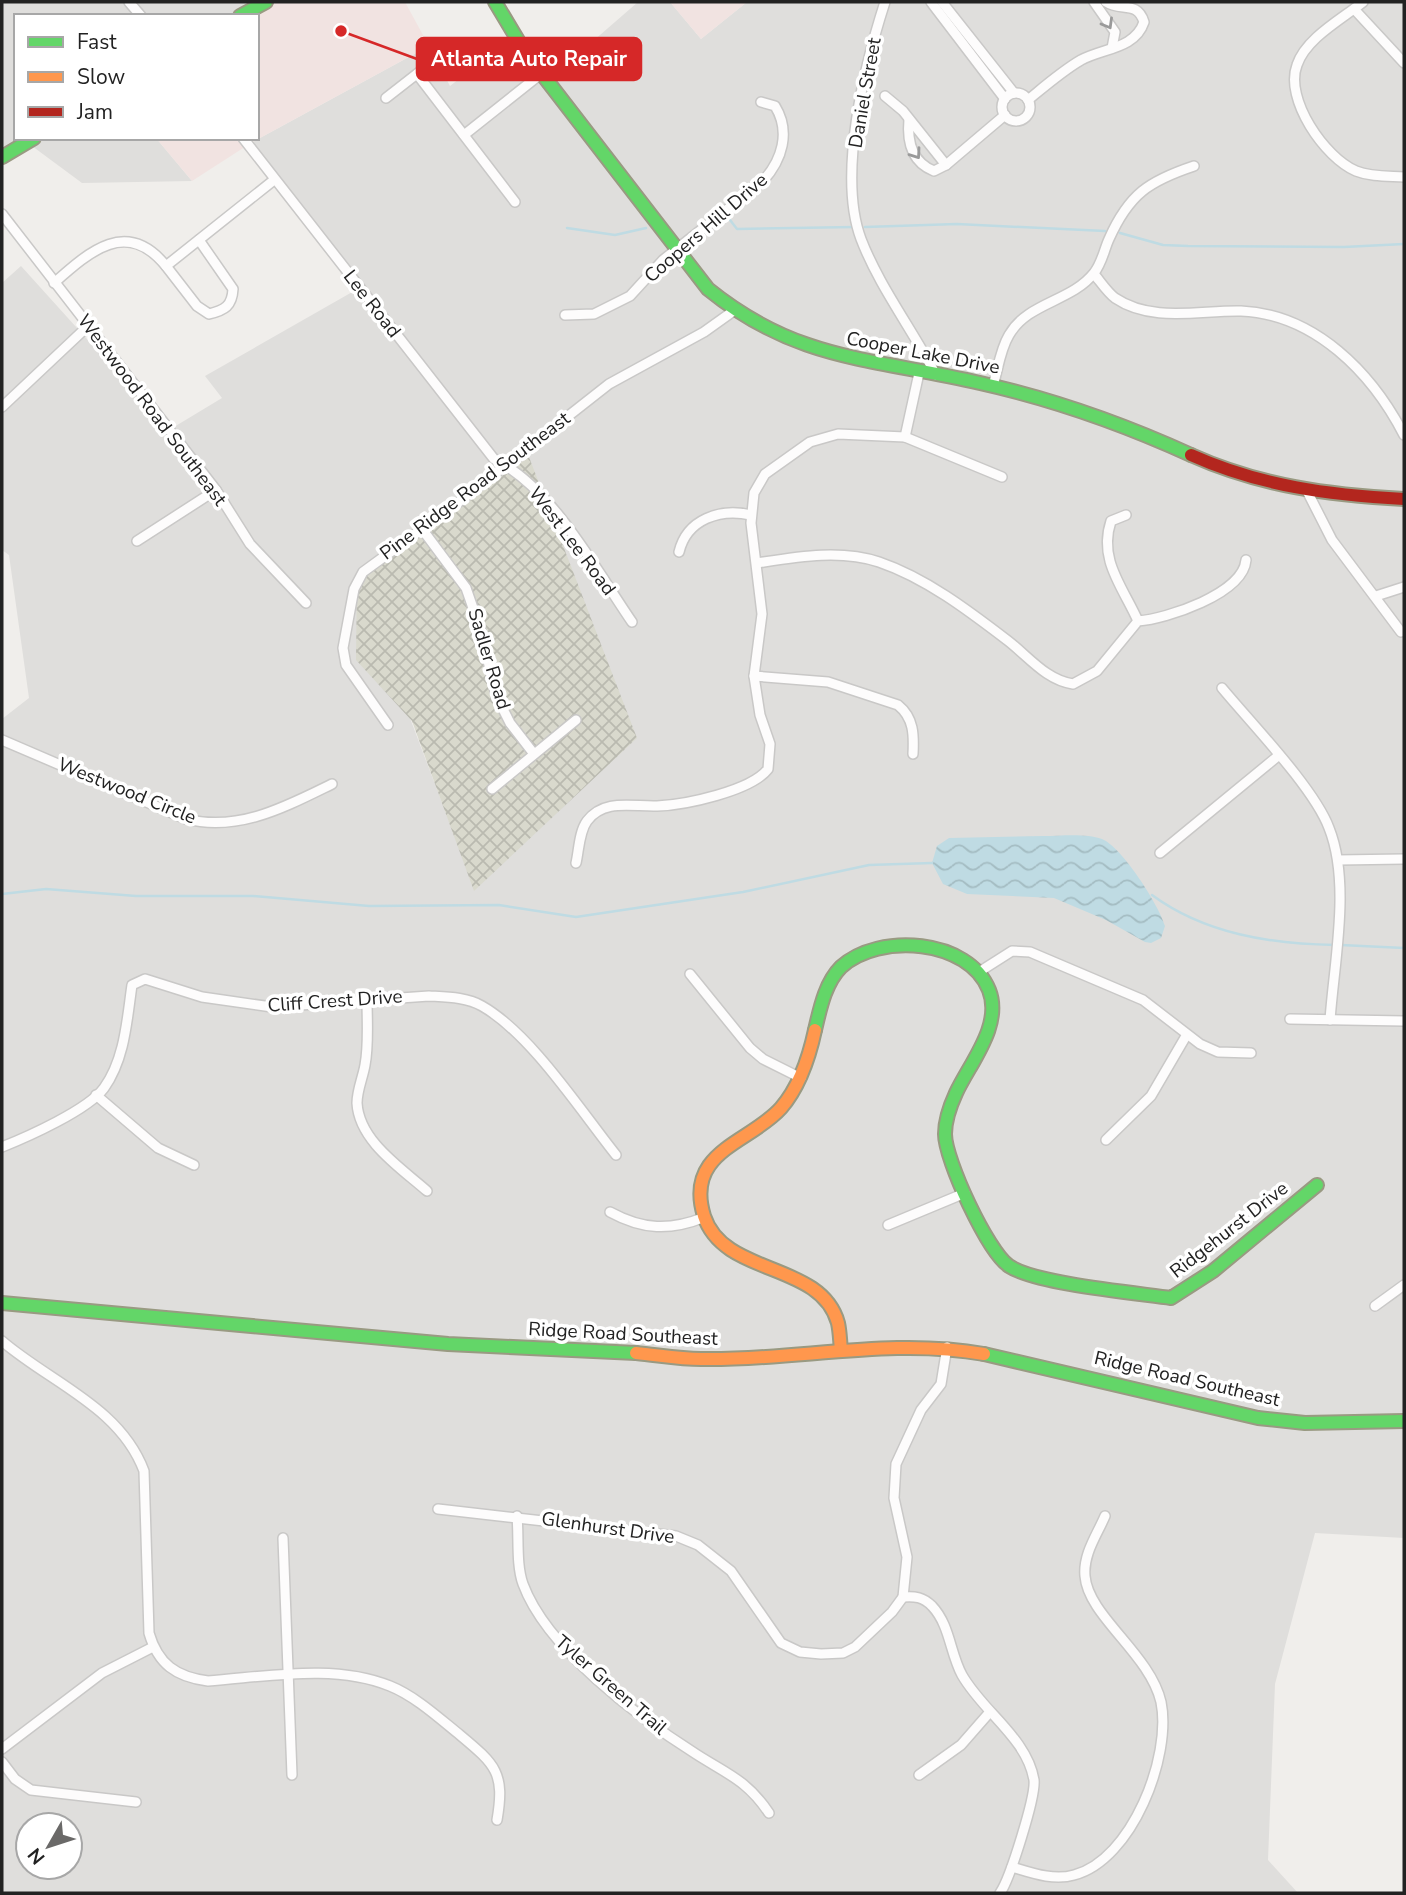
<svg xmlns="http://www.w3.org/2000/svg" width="1406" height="1895" viewBox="0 0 1406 1895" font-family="'Nunito Sans',sans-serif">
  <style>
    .residential { fill: #dfdedc; fill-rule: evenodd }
    .commercial { fill: #f1e3e1 }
    .construction { fill: url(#construction-cross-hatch) }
    .water { fill: url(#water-waves) }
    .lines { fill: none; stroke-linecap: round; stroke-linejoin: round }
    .stream { stroke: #bfdbe3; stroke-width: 2.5 }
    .street-casing { stroke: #c9c8c7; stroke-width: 12 }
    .fast-casing { stroke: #999a82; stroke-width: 16 }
    .slow-casing { stroke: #999a82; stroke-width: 16 }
    .jam-casing { stroke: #999a82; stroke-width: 16 }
    .street { stroke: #fdfcfc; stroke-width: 9 }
    .fast { stroke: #63d668; stroke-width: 12 }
    .slow { stroke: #ff974d; stroke-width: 12 }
    .jam { stroke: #b3261e; stroke-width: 12 }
    .oneway { stroke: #9a9a9a }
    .labels { text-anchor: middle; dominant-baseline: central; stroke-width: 7; stroke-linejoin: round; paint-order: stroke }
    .street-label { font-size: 19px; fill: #222; stroke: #fff }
    .leader { fill: none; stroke: #d62828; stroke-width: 2.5 }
    .callout-dot { fill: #d62828; stroke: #fff; stroke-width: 2.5 }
    .callout { fill: #d62828; stroke: #d62828; stroke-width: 2.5 }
    .callout-label { font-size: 21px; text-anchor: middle; font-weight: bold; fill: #fff }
  </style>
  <defs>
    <pattern id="construction-cross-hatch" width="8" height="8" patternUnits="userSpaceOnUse" patternTransform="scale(1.75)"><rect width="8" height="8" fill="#d9d9cd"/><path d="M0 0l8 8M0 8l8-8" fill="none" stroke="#babab0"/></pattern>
    <pattern id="water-waves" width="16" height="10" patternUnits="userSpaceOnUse" patternTransform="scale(1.75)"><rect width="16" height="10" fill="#bfdbe3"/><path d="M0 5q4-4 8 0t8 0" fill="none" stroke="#a4bcc2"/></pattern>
  </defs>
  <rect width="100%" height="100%" fill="#f0eeeb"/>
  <!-- residential -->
  <g class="residential">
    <path d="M2 2H259L238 16H16V138H156L192 181 82 183 32 146 2 162Z"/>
    <path d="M638 2H670L701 39 747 2H1404V1538L1315 1533 1275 1684 1268 1860 1298 1893H2V719L29 698 9 555 2 550V283L21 266 169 430 222 398 205 376 361 287 251 143 429 46 450 86 512 38 547 81ZM529 457 475 890 357 578ZM28 1825H70V1867H28Z"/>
  </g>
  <!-- commercial -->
  <g class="commercial">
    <path d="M259 2H405L429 46 251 143 192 181 156 138H257V16H238Z"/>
    <path d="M670 2H747L701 39Z"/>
  </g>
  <!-- construction -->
  <path class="construction" d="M529 457 637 738 474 891 412 721 356 660 357 577Z"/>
  <!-- water -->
  <path class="water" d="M1043 836C1060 836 1086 833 1102 839 1122 847 1159 905 1165 926L1161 938 1151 943 1145 942 1106 920 1054 898 967 894 943 884 932 863 937 846 949 838Z"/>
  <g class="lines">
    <!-- stream -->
    <g class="stream">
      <path d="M727 216 737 229 854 227"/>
      <path d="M865 227 957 224 1105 231"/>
      <path d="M567 228 615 235 646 228"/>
      <path d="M1120 233 1163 245 1188 246 1344 247 1404 244"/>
      <path d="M2 894 46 889 136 896H253L369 906 499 905 576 917 743 892 869 865 932 863"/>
      <path d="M1152 895C1205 934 1271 944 1335 945"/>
      <path d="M1341 945 1404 948"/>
    </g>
    <!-- street casing -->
    <g class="street-casing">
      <g id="street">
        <path d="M129 2 141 16"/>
        <path d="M885 2C865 64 837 175 861 239 879 286 912 329 936 375"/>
        <path d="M931 2 1005 99"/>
        <path d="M942 2 1014 93"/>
        <path d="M1094 2 1115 32 1112 48"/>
        <path d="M1363 2C1342 19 1306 38 1297 65 1284 99 1325 158 1356 171 1371 177 1388 176 1404 177"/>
        <path d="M1354 9 1404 63"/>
        <path d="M417 74 515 202"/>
        <circle cx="1016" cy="107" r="14"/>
        <path d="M885 96 903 111 946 165"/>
        <path d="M386 98 436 59"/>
        <path d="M1028 100C1045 86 1062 71 1081 60 1103 48 1135 49 1144 22 1137 0 1121 12 1106 2"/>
        <path d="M909 119C907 140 911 162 934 171L946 165 1005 115"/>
        <path d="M464 135 542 73"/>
        <path d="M243 138 494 459C552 487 596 570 632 622"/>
        <path d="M2 214 216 490 250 544 306 603"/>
        <path d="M166 266 197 306 209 314C225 310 232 306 233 289L199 240"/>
        <path d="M1094 274C1100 281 1107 292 1115 298 1152 323 1200 310 1241 311 1315 314 1372 373 1404 435"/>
        <path d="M54 283C90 251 127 218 166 266L274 180"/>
        <path d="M565 315 594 314 630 296 663 260 763 181C782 160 791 132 775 106L761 102"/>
        <path d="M993 386C998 369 1000 350 1009 335 1028 302 1071 302 1094 273 1102 263 1104 250 1109 239 1129 194 1149 181 1194 166"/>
        <path d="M2 407 88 326"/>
        <path d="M905 437 919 373"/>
        <path d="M1306 489 1332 540 1401 632"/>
        <path d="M1126 515 1111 521C1098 560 1123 587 1138 621"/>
        <path d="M422 529 466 588 481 631 496 695 510 723 534 754"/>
        <path d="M137 541 216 490"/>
        <path d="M679 552C687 519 720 508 751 515"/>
        <path d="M757 563C796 557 840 549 879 562 926 578 969 611 1007 640 1029 657 1046 680 1073 684L1097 671 1138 621C1166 619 1243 594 1246 560"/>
        <path d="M1376 596 1404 587"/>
        <path d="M754 676 828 682 898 705C914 718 914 735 913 754"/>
        <path d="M1222 688C1251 723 1314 788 1329 828 1351 883 1334 962 1330 1020"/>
        <path d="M388 725 346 665 343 648 354 589 363 572 455 505 609 384 704 332 732 312"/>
        <path d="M2 740 186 819C239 832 285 807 332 784"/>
        <path d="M492 789 576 720"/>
        <path d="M1160 853 1278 756"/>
        <path d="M1338 860 1404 859"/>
        <path d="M576 863C579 850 579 832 587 821 604 798 633 807 657 806 685 805 751 791 768 769L770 744 760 715 754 676 762 614 751 523 754 493 765 474 810 442 838 434 905 437 1002 477"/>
        <path d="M979 972 1012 951 1030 952 1143 1000 1200 1044 1218 1052 1251 1053"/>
        <path d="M690 974 750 1048 763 1059 801 1078"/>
        <path d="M367 999C367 1021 369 1044 365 1065 363 1077 357 1090 357 1103 359 1141 401 1168 427 1191"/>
        <path d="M1290 1019 1404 1021"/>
        <path d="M96 1095 158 1148 194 1165"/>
        <path d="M1106 1140 1151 1096 1186 1036"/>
        <path d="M2 1147C27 1137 88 1110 104 1088 125 1059 127 1019 132 985L145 979 202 997 272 1007 429 996C446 997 467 997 482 1006 531 1034 580 1110 616 1155"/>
        <path d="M610 1212C643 1230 670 1231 705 1217"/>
        <path d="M888 1225 965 1193"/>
        <path d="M1375 1306 1404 1285"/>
        <path d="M2 1341C51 1383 120 1407 144 1471L149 1633C158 1664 176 1677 208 1681 265 1677 335 1663 390 1686 415 1696 439 1718 460 1735 496 1765 505 1773 497 1820"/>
        <path d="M438 1509 676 1536 698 1545 731 1571 781 1643 800 1652 821 1654 843 1653 855 1647 892 1612 903 1597 907 1557 894 1498 896 1464 921 1410 941 1384 947 1347"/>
        <path d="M517 1516C519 1537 516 1565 523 1584 547 1649 639 1718 696 1754 727 1774 747 1780 769 1813"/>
        <path d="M283 1538 292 1775"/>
        <path d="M903 1597C915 1596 923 1597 932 1606 950 1625 950 1653 962 1675 983 1712 1027 1738 1034 1780 1036 1796 1010 1879 1000 1893"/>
        <path d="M2 1749 102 1673 153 1647"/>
        <path d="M2 1762 15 1779 31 1790 136 1802"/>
        <path d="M919 1775 961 1745 989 1713"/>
        <path d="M1012 1867C1032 1873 1054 1881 1074 1875 1132 1860 1172 1756 1161 1702 1150 1654 1088 1616 1085 1576 1083 1554 1097 1535 1105 1516"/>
      </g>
    </g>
    <!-- fast casing -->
    <g class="fast-casing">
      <g id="fast">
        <path d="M495 2 525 52 708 289C798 362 874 358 980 383 1052 399 1123 424 1191 455"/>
        <path d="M240 16 266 2"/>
        <path d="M2 157 34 138"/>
        <path d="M815 1030C820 1009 825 983 841 967 879 932 969 939 989 990 1003 1025 970 1063 956 1093 950 1106 945 1120 945 1134 945 1160 988 1252 1009 1266 1036 1284 1136 1293 1171 1298L1213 1271 1317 1185"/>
        <path d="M2 1303 448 1344 636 1353"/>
        <path d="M984 1354 1258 1418 1305 1423 1404 1421"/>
      </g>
    </g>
    <!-- slow casing -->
    <g class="slow-casing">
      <g id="slow">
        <path d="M815 1030C809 1058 800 1086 781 1108 750 1143 684 1151 704 1216 724 1277 821 1261 838 1323 840 1332 840 1341 841 1350"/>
        <path d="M636 1353C658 1355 679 1359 701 1359 796 1361 889 1337 984 1354"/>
      </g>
    </g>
    <!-- jam casing -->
    <g class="jam-casing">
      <path id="jam" d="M1191 455C1260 486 1329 495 1404 499"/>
    </g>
    <!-- street -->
    <use href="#street" class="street"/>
    <!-- fast -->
    <use href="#fast" class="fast"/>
    <!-- slow -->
    <use href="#slow" class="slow"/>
    <!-- jam -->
    <use href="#jam" class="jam"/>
  </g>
  <!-- one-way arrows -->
  <defs><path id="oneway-chevron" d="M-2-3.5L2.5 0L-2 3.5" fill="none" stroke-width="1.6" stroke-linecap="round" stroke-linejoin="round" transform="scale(1.75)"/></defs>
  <g class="oneway">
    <use href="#oneway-chevron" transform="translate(1108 24) rotate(60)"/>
    <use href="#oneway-chevron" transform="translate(916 154) rotate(55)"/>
  </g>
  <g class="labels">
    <!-- street labels -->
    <g class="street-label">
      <text transform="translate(865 93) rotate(-80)">Daniel Street</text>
      <text transform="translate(706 228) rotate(-41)">Coopers Hill Drive</text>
      <text transform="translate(372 304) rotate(52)">Lee Road</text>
      <text transform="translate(923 353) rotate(11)">Cooper Lake Drive</text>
      <text transform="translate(152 410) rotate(53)">Westwood Road Southeast</text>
      <text transform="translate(475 486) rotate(-37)">Pine Ridge Road Southeast</text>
      <text transform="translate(572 541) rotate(53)">West Lee Road</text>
      <text transform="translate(489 659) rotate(73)">Sadler Road</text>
      <text transform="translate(127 791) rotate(22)">Westwood Circle</text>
      <text transform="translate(335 1001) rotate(-4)">Cliff Crest Drive</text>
      <text transform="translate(1229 1230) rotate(-38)">Ridgehurst Drive</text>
      <text transform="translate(623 1334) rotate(3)">Ridge Road Southeast</text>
      <text transform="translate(1187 1379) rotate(13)">Ridge Road Southeast</text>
      <text transform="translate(608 1528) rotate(8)">Glenhurst Drive</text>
      <text transform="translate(611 1685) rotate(41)">Tyler Green Trail</text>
    </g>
  </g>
  <!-- callouts -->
  <path class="leader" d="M341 31L417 59"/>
  <circle class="callout-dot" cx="341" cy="31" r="7"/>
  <rect class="callout" x="417" y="38" width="224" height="42" rx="7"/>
  <g class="callout-label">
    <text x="529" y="66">Atlanta Auto Repair</text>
  </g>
  <!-- border -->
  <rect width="1406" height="1895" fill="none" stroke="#222222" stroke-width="7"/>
  <!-- legend -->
  <rect x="14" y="14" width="245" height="126" fill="#ffffff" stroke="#a7a7a7" stroke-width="2"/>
  <rect x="28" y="37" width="35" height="10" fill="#63d668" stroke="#a7a7a7" stroke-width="2"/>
  <text x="77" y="49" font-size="21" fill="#222222">Fast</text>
  <rect x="28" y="72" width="35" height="10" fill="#ff974d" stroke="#a7a7a7" stroke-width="2"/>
  <text x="77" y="84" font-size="21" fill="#222222">Slow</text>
  <rect x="28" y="107" width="35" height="10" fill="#b3261e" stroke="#a7a7a7" stroke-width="2"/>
  <text x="77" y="119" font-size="21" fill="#222222">Jam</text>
  <!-- north arrow -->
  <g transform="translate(49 1846) rotate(231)"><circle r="33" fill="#ffffff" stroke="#a7a7a7" stroke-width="2"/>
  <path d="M0-5L12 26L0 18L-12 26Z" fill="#6a6968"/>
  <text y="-10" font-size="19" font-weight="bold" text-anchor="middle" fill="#222222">N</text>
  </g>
</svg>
